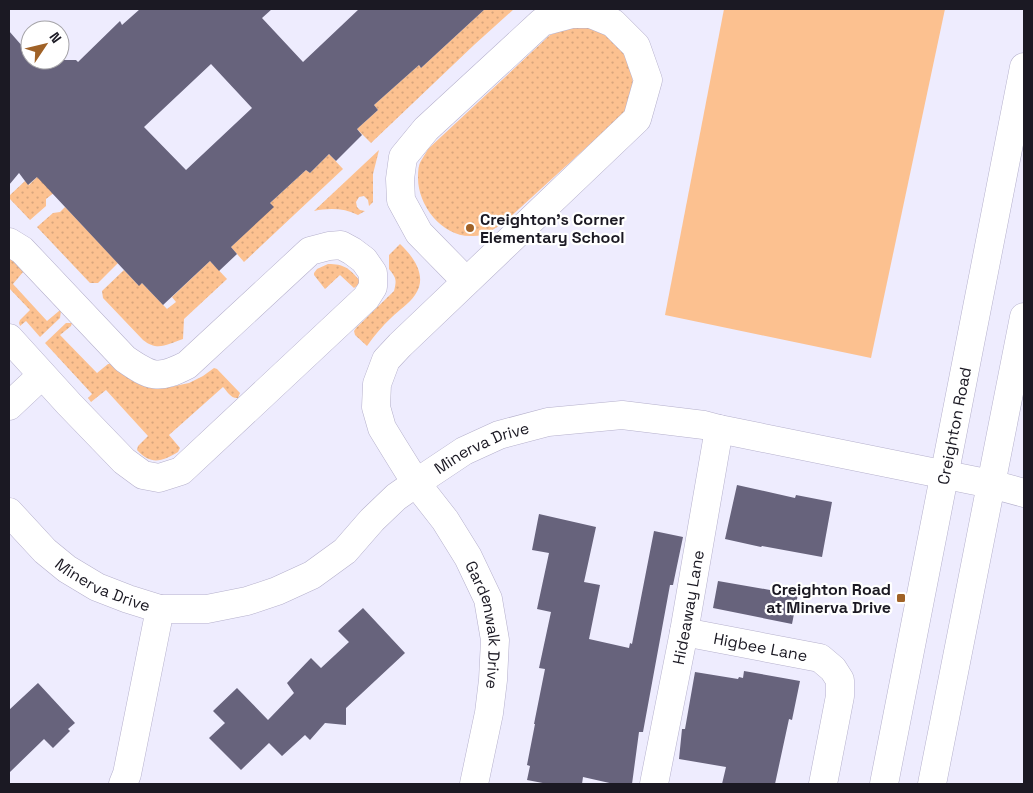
<svg xmlns="http://www.w3.org/2000/svg" width="1033" height="793" viewBox="0 0 1033 793" font-family="'Space Grotesk',sans-serif">
  <style>
    .grass { fill: url(#grass-dots) }
    .pitch { fill: #fcc190 }
    .building { fill: #67637c; fill-rule: evenodd }
    .lines { fill: none; stroke-linecap: round; stroke-linejoin: round }
    .minor-casing { stroke: #b5b0cc; stroke-width: 29 }
    .minor { stroke: #fff; stroke-width: 28 }
    .poi-dot { fill: #a06227; stroke: #fff; stroke-width: 2 }
    .labels { text-anchor: middle; dominant-baseline: central; stroke-width: 4.5; stroke-linejoin: round; paint-order: stroke }
    .poi-label { font-size: 16px; font-weight: bold; fill: #1b1923; stroke: #fff; text-anchor: start }
    .street-label { font-size: 16px; fill: #1b1923; stroke: #fff }
  </style>
  <defs>
    <pattern id="grass-dots" width="8" height="8" patternUnits="userSpaceOnUse" patternTransform="scale(1.25)"><rect width="8" height="8" fill="#fcc190"/><path d="M2 2h.1M6 6h.1" fill="none" stroke="#d7a57c" stroke-width="1.8" stroke-linecap="round"/></pattern>
  </defs>
  <rect width="100%" height="100%" fill="#eeecfe"/>
  <!-- grass -->
  <g class="grass">
    <path d="M485 9H514L474 45 371 143 357 129 378 110 374 105 419 65 421 68Z"/>
    <path d="M587 26 602 31 625 53 631 67 633 83 631 98 624 113 507 220C496 228 486 236 473 236 443 238 418 206 418 178 418 175 418 170 419 166 420 161 425 155 428 149L550 35 571 27Z"/>
    <path d="M379 150 373 174V202L369 206 368 200 364 196 359 197 356 202 357 207 360 210 365 211 358 215C344 208 329 208 314 211Z"/>
    <path d="M329 154 343 169 244 262 231 247 273 207 270 203 306 170 310 173Z"/>
    <path d="M39 175 55 192 46 199V206L30 220 9 198V196L25 181 29 185Z"/>
    <path d="M65 207 118 263 98 283H90L37 227 53 213 60 212Z"/>
    <path d="M400 244C414 257 428 277 415 295 409 304 399 310 392 317 382 326 374 336 367 346L355 335 354 331 356 328 394 291C397 279 396 278 389 269V255Z"/>
    <path d="M9 258 23 268V272L13 284 47 321 59 311H61L60 318 40 337 26 321 20 326 19 323 20 320 30 310 9 288Z"/>
    <path d="M210 261 227 279 184 319 183 339C167 344 158 352 143 340L103 298 102 291 124 270 138 285 142 283 167 309 176 302 172 297Z"/>
    <path d="M328 264C344 264 349 268 359 280V284L354 288 340 275 325 289 314 275V273L317 269Z"/>
    <path d="M66 323H72L71 326 60 335 97 373 108 364H112L150 386 170 387 189 383 203 376 214 368 217 369 240 393 238 398C231 399 227 391 223 387L169 435 180 448 178 452C163 461 151 466 137 450L138 446 148 436 106 390 91 402 88 398 92 394 45 343Z"/>
  </g>
  <!-- pitch -->
  <path class="pitch" d="M724 9H945L871 358 665 315Z"/>
  <!-- building -->
  <g class="building">
    <path d="M140 9H272L262 18 303 62 359 9H485L421 68 419 65 374 105 378 110 357 129 362 135 336 161 329 154 310 173 306 170 270 203 274 207 231 247 237 254 219 271 210 261 163 305 142 283 139 286 37 177 28 185 19 173 9 185V31L30 55V60H76L78 62 120 21 122 25ZM211 64 252 108 186 170 144 127Z"/>
    <path d="M737 485 795 498 796 495 832 502 822 557 762 546 761 547 725 539Z"/>
    <path d="M539 514 596 527 584 582 600 585 589 639 629 648 630 643 632 644 654 531 683 537 673 585H670L643 732H639L632 784H614L583 777 582 784H548L527 780 530 766 527 765 535 724H534L545 669 539 668 551 612 537 609 549 553 532 550Z"/>
    <path d="M718 581 770 590V589L798 594 792 624 713 608Z"/>
    <path d="M363 608 405 653 346 708V725L325 723 310 740 305 735 282 756 269 743 241 770 209 738 225 723 213 711 237 688 268 720 294 693 287 683 311 658 321 668 349 642 338 631Z"/>
    <path d="M744 671 800 681 792 720 789 719 775 784H722L726 767 679 759 682 729H685L695 672 738 679 739 677 743 678Z"/>
    <path d="M38 683 75 723 68 729 70 731 53 748 44 739 9 773V710Z"/>
  </g>
  <g class="lines">
    <!-- minor casing -->
    <g class="minor-casing">
      <g id="minor">
        <path d="M9 242 22 250 125 359C151 377 158 380 187 365L310 251 329 246 341 245 352 251 364 260 373 273V287L366 298 181 471 159 478 143 475 124 461 69 404 9 338"/>
        <path id="s1" d="M466 281 419 233 401 200 400 179 403 157 426 129 542 22 572 14H591L613 23 636 46 648 80 637 119 400 345 386 360 377 384 376 407 382 428 393 446 416 483 445 520 468 557 488 599 495 640 493 680 489 713 474 784"/>
        <path d="M9 406 42 375"/>
        <path id="s2" d="M9 512 45 551 67 569 97 587 128 599 160 609H207L247 601 277 591 312 575 345 551 372 520 396 497 416 483 464 451 499 435 548 422 622 415 704 425 719 429 991 484 1024 493"/>
        <path id="s3" d="M684 632 820 658 833 669 840 680V696L823 784"/>
        <path d="M123 784 127 774 160 609"/>
        <path id="s4" d="M654 784 684 632 719 429"/>
        <path id="s5" d="M884 784 1024 67"/>
        <path d="M932 784 1024 317"/>
      </g>
    </g>
    <!-- minor -->
    <use href="#minor" class="minor"/>
  </g>
  <!-- markers -->
  <g class="poi-dot">
    <circle cx="470" cy="228" r="5"/>
    <rect x="896" y="593" width="10" height="10" rx="2.5"/>
  </g>
  <g class="labels">
    <!-- poi labels -->
    <g class="poi-label">
      <text x="480" y="219">Creighton's Corner<tspan x="480" dy="18">Elementary School</tspan></text>
      <text x="891" y="589" text-anchor="end">Creighton Road<tspan x="891" dy="18">at Minerva Drive</tspan></text>
    </g>
    <!-- street labels -->
    <g class="street-label">
      <text stroke="none"><textPath href="#s5" startOffset="365">Creighton Road</textPath></text>
      <text stroke="none"><textPath href="#s2" startOffset="556">Minerva Drive</textPath></text>
      <text stroke="none"><textPath href="#s2" startOffset="121">Minerva Drive</textPath></text>
      <text stroke="none"><textPath href="#s4" startOffset="180">Hideaway Lane</textPath></text>
      <text stroke="none"><textPath href="#s1" startOffset="1170">Gardenwalk Drive</textPath></text>
      <text stroke="none"><textPath href="#s3" startOffset="78">Higbee Lane</textPath></text>
    </g>
  </g>
  <!-- border -->
  <rect width="1033" height="793" fill="none" stroke="#1b1923" stroke-width="20"/>
  <!-- north arrow -->
  <g transform="translate(45 45) rotate(55)"><circle r="24" fill="#ffffff" stroke="#a4a3a7"/>
  <path d="M0-4L9 19L0 12L-9 19Z" fill="#a06227"/>
  <text y="-8" font-size="14" font-weight="bold" text-anchor="middle" fill="#1b1923">N</text>
  </g>
</svg>
